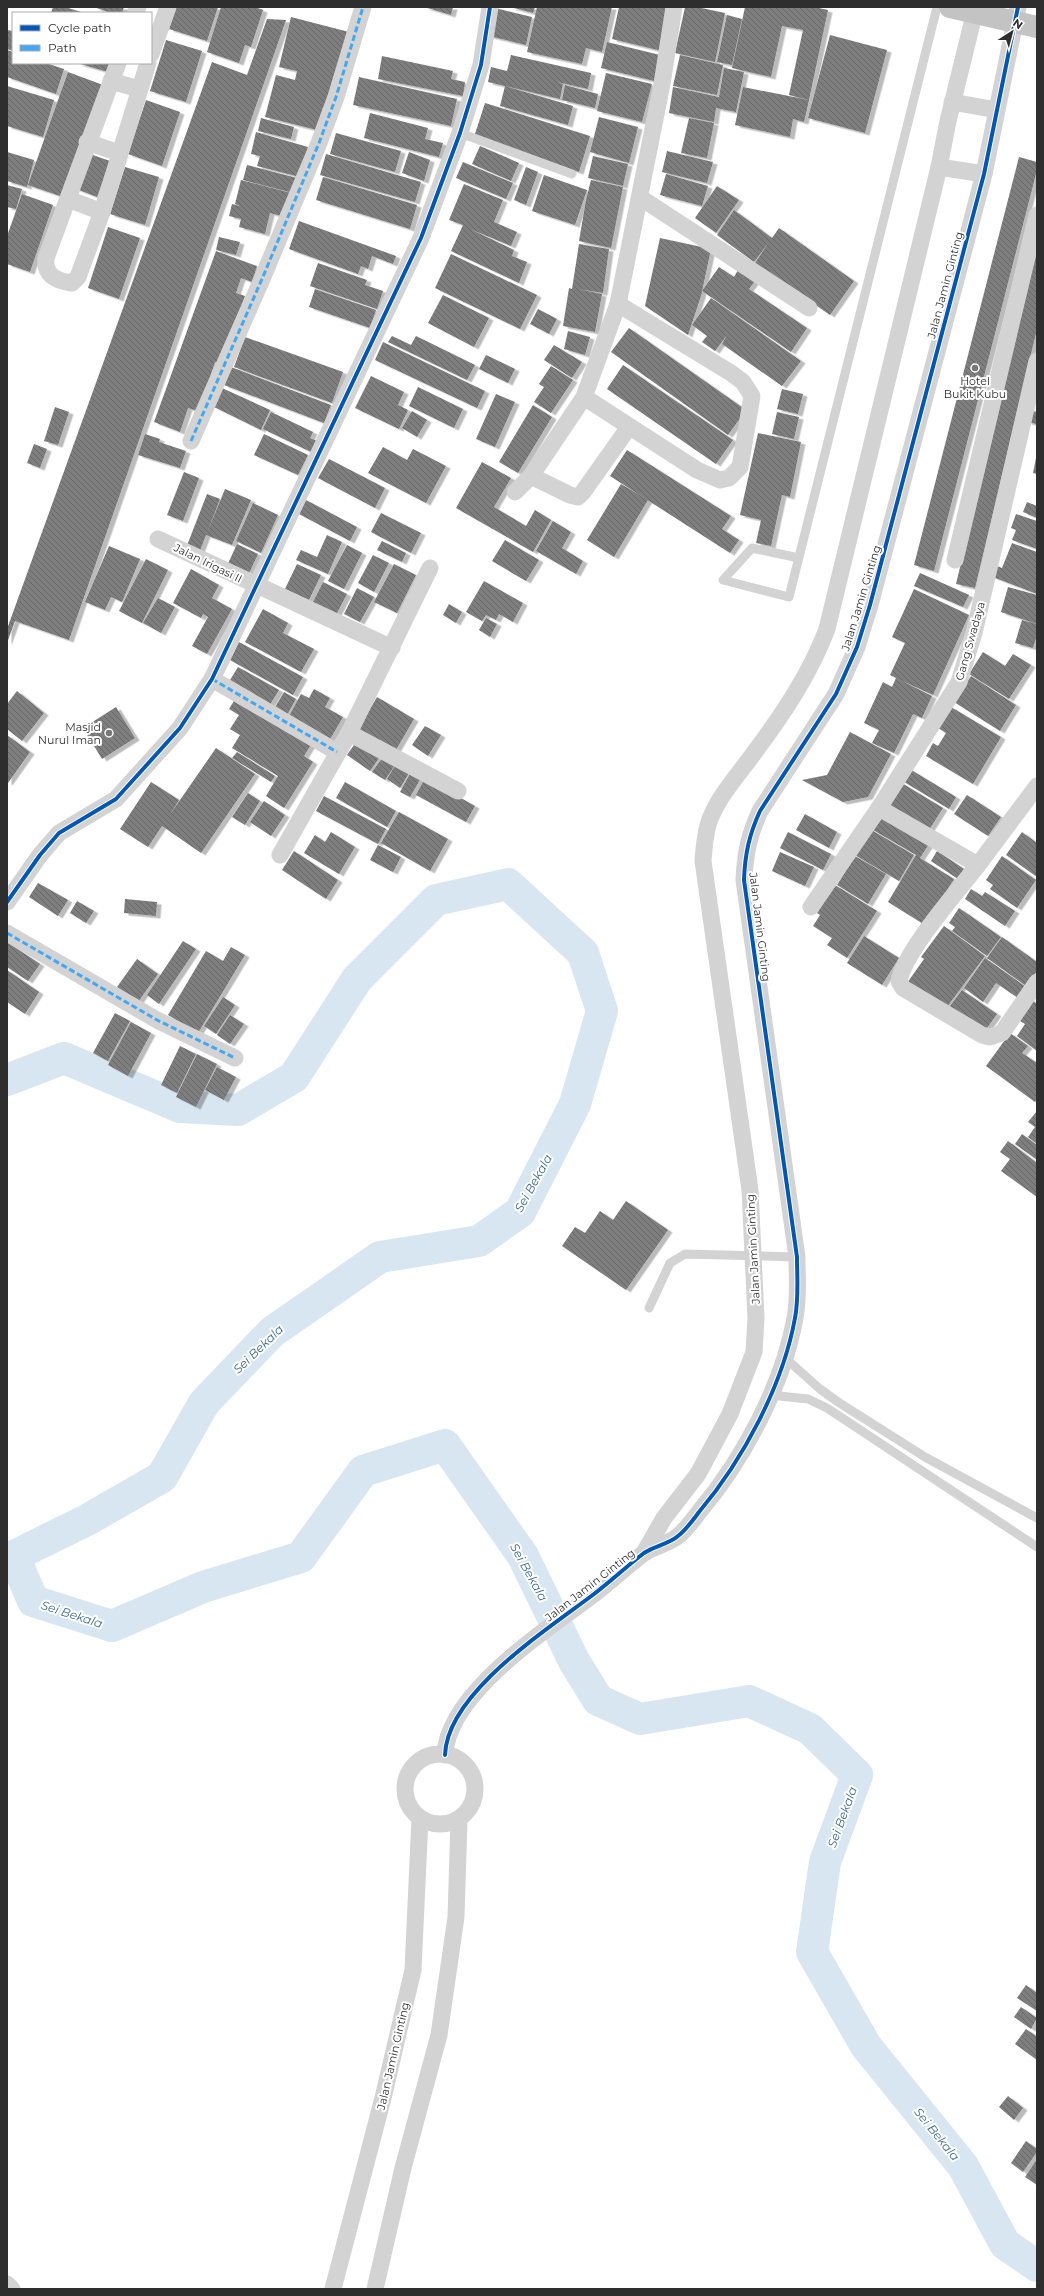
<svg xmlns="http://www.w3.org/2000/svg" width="1044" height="2296" viewBox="0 0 1044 2296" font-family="Montserrat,sans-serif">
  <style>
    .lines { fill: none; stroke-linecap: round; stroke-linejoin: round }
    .river { stroke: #d8e6f2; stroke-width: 32 }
    .building { fill: url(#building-back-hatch); filter: url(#shadow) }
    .service { stroke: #d3d3d3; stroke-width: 9 }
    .minor { stroke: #d3d3d3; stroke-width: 17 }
    .trunk { stroke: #c3c3c3; stroke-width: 22 }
    .quiet { stroke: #3fa9f5; stroke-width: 3; stroke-dasharray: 6 3; stroke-linecap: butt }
    .cycleway-casing { stroke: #fff; stroke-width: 6 }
    .cycleway { stroke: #0057b8; stroke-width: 4 }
    .poi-dot { fill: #777; stroke: #fff; stroke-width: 1.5 }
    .labels { text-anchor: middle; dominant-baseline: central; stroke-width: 4; stroke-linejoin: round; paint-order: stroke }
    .street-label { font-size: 11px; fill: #2e2e2e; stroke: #fff }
    .poi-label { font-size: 11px; fill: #2e2e2e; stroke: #fff }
    .water-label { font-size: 12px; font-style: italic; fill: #3b6991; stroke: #fff }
  </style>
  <defs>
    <pattern id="building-back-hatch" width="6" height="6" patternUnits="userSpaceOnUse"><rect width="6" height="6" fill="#7e7e7e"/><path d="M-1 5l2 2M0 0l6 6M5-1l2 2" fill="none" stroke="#686868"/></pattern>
    <filter id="shadow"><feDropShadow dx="4.5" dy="2.5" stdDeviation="0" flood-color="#0004"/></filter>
  </defs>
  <rect width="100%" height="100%" fill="#fff"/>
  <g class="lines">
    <!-- river -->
    <path class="river" d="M7 1080 64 1058 180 1107 238 1110 294 1077 357 979 436 900 508 884 583 953 602 1011 575 1104 520 1212 479 1241 380 1257 272 1332 204 1403 162 1477 87 1520 14 1556 33 1601 112 1626 203 1587 301 1557 363 1471 445 1445 523 1556 574 1661 598 1700 640 1719 749 1701 810 1729 857 1775 825 1862 812 1952 866 2046 963 2166 1005 2244 1037 2266"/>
  </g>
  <!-- building -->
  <g class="building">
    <path d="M53 7H65L81 12 51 13Z"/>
    <path d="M94 7H124L122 13H111Z"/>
    <path d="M176 7H218L207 41 169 29Z"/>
    <path d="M221 7H255L263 10 251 47 245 45 239 63 207 52Z"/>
    <path d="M424 7H453L451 15Z"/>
    <path d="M510 7H535L533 13Z"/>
    <path d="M537 7H612L602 52 586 48 582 64 527 52Z"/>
    <path d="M619 7H672L662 51 612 39Z"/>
    <path d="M685 7H697L725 13 715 62 675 53Z"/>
    <path d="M745 7H814L828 10 809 100 789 95 803 30 782 26 771 77 732 68Z"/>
    <path d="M495 8 532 17 526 45 489 36Z"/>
    <path d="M727 15 742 19 732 65 717 62Z"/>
    <path d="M291 17 349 32 330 109 323 107 317 130 265 117 276 75 295 80 297 71 279 67Z"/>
    <path d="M267 19 286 20 69 640 15 621 7 643V629L212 62 247 75Z"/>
    <path d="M7 30 13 31V51L7 49Z"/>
    <path d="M830 35 887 50 865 133 808 118Z"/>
    <path d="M166 40 202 51 186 102 150 91Z"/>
    <path d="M607 42 660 55 654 81 601 68Z"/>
    <path d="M7 50 13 52V63H46L64 69 56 94 7 77Z"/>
    <path d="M511 55 591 73 588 89 557 82 563 84 560 99 488 82 491 67 507 71Z"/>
    <path d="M680 55 723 65 717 95 673 86Z"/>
    <path d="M382 56 453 71 451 79 465 82 463 96 378 79Z"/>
    <path d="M77 63H110L108 72Z"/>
    <path d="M724 68 744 72 736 112 716 108 714 122 669 113 673 87 719 97Z"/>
    <path d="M68 72 103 85 63 197 28 185Z"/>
    <path d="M606 73 652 84 642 122 597 111Z"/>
    <path d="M359 77 457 99 451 126 353 105Z"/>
    <path d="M565 85 598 94 595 108 562 100Z"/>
    <path d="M7 86 54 100 43 137 7 126Z"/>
    <path d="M505 86 573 106 568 125 500 106Z"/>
    <path d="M743 87 809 100 804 122 793 119 790 137 735 125Z"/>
    <path d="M146 100 180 112 162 166 128 154Z"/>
    <path d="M485 103 590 136 579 172 474 137Z"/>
    <path d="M370 113 428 128 425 139 443 143 439 157 364 138Z"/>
    <path d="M599 117 638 127 629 163 590 152Z"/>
    <path d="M261 118 294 127 291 139 258 131Z"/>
    <path d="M689 118 714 123 707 158 681 153Z"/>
    <path d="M256 132 308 147 300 177 257 166 260 156 251 154Z"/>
    <path d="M336 133 401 151 395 172 330 154Z"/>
    <path d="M480 146 519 163 511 181 472 164Z"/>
    <path d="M667 151 713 162 707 183 662 172Z"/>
    <path d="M7 152 34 160 27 187 7 181Z"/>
    <path d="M409 152 430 160 424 181 402 173Z"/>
    <path d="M87 153 110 161 97 197 74 188Z"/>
    <path d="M326 154 421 182 415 202 320 175Z"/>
    <path d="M593 156 628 164 623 186 588 178Z"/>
    <path d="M1019 157 1037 162V170L934 571 914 565Z"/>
    <path d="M463 162 513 183 506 199 456 178Z"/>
    <path d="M247 165 297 178 293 193 243 180Z"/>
    <path d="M125 167 159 177 145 225 110 214Z"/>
    <path d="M526 167 538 172 526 205 514 200Z"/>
    <path d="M666 174 708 186 702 206 660 195Z"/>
    <path d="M544 175 587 190 575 225 532 211Z"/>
    <path d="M323 177 417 205 410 229 316 200Z"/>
    <path d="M241 180 291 193 285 217 270 213 265 234 239 227 241 219 229 216 232 204 240 206 235 204Z"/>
    <path d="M591 180 623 187 611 248 579 241 586 200 611 205 586 200Z"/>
    <path d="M464 184 503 200 494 222 517 232 511 246 470 229 514 250 512 256 527 262 519 283 451 251 463 225 449 220Z"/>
    <path d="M7 185 22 189 16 209 7 207Z"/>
    <path d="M717 186 739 200 716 233 695 218Z"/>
    <path d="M22 194 53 205 30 272 7 264V236Z"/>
    <path d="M734 210 772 238 779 228 854 281 830 315 755 263 769 242 754 262 717 235Z"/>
    <path d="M299 221 396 256 393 264 372 256 368 269 361 266 358 274 289 249Z"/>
    <path d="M108 227 140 238 119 299 88 288Z"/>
    <path d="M219 237 240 242 236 255 216 250Z"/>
    <path d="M660 238 711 249 701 296 688 335 645 306Z"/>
    <path d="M579 244 609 249 603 293 578 289 602 294 595 332 563 326 569 288 572 289Z"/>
    <path d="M1036 250 1037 329 975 588 956 584Z"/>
    <path d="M216 251 257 266 252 282 241 278 236 293 245 296 221 364 215 362 211 374 215 375 201 412 188 408 180 432 154 422Z"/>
    <path d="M451 254 537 295 520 329 435 288Z"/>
    <path d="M318 263 367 280 365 285 383 291 377 309 310 286Z"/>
    <path d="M719 267 734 277 738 270 755 281 749 289 807 328 791 352 702 291Z"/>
    <path d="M315 289 376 310 370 328 309 307Z"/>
    <path d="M443 295 489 318 474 347 428 323Z"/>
    <path d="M711 298 801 361 782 386 722 344 727 335 715 351 702 342 707 336 692 325Z"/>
    <path d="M538 309 557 319 549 334 530 324Z"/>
    <path d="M629 328 746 410 728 435 611 352Z"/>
    <path d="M568 331 590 337 585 355 564 349Z"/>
    <path d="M392 336 411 345 416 336 475 365 467 380 388 342Z"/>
    <path d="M245 337 343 372 332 403 234 367Z"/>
    <path d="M383 342 485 391 477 408 375 360Z"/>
    <path d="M554 345 582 362 572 378 544 360Z"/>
    <path d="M486 355 515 369 508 383 479 369Z"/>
    <path d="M623 365 733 440 716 464 607 389Z"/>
    <path d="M551 366 573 380 551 413 534 402 544 387 539 384Z"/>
    <path d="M231 367 331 405 324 423 224 385Z"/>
    <path d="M371 376 404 392 398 405 408 410 399 429 355 408Z"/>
    <path d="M418 387 463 409 454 428 409 406Z"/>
    <path d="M222 388 270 410 261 430 214 407Z"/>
    <path d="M782 389 803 394 798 414 777 409Z"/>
    <path d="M496 394 515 402 495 447 476 439Z"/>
    <path d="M533 405 552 417 518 473 499 462Z"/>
    <path d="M55 407 69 412 58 445 44 441Z"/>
    <path d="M1029 410 1037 412V424L1027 422Z"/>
    <path d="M412 411 427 420 417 437 402 428Z"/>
    <path d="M271 412 313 432 310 438 317 441 311 452 263 429Z"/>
    <path d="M777 412 799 417 794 439 772 434Z"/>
    <path d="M758 433 801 442 790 497 782 495 771 546 756 543 761 520 740 515Z"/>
    <path d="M145 434 160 439 159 442 186 451 180 468 138 455Z"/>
    <path d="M264 434 308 455 298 475 254 455Z"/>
    <path d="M34 444 47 449 40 468 27 463Z"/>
    <path d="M383 447 407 460 413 449 446 466 426 503 368 473Z"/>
    <path d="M627 450 731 516 722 529 739 540 730 553 610 476Z"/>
    <path d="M1036 458H1037V474L1033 473Z"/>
    <path d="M329 459 385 488 375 508 318 478Z"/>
    <path d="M482 462 511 478 494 507 526 526 535 510 551 520 533 552 456 508Z"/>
    <path d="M184 472 199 478 183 521 167 515Z"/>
    <path d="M621 484 648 500 614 557 587 540Z"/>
    <path d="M225 489 251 500 232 545 206 535 199 553 186 548 207 494 220 499 207 533Z"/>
    <path d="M306 500 357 527 350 541 299 514Z"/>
    <path d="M1027 502 1037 506V518L1023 512Z"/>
    <path d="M253 503 278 515 261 553 236 541Z"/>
    <path d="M381 513 421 533 411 553 371 532Z"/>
    <path d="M1016 514 1037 521V549L1012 540 1016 530 1011 528Z"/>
    <path d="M553 521 571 532 562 548 583 561 576 574 536 551Z"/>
    <path d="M327 535 342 542 328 574 296 560 301 550 317 557Z"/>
    <path d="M505 540 539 560 526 581 492 561Z"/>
    <path d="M382 541 406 553 402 562 377 550Z"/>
    <path d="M1012 543 1037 552V594L988 575 992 564 1002 568Z"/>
    <path d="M237 544 258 554 246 580 225 570Z"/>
    <path d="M347 545 362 553 344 589 328 581Z"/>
    <path d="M109 546 140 559 122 602 111 597 105 610 85 602Z"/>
    <path d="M373 555 389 563 374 592 358 583Z"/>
    <path d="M146 559 168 570 142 623 119 611Z"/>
    <path d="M297 564 321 575 309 600 285 589Z"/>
    <path d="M394 564 416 575 397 613 374 602Z"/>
    <path d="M191 569 219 585 212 598 232 609 207 654 192 646 208 617 203 614 201 618 173 603Z"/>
    <path d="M920 573 969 595 963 607 914 586Z"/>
    <path d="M484 581 523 603 513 622 499 614 496 620 486 615 482 621 466 612Z"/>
    <path d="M323 582 347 594 334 619 310 608Z"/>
    <path d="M1008 587 1037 595V624L1001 612Z"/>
    <path d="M357 588 374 597 360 622 344 614Z"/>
    <path d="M914 589 969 615 933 695 898 679 932 696 922 718 913 714 894 753 872 743 879 730 864 723 883 682 892 687 896 678 890 675 905 643 892 637Z"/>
    <path d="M158 598 175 607 161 633 143 623Z"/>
    <path d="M449 604 462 612 456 623 443 615Z"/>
    <path d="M263 609 288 623 283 633 314 649 301 672 245 642Z"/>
    <path d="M486 618 497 624 490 637 479 630Z"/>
    <path d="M1022 620 1037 624V635L1033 648 1015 643Z"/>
    <path d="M239 642 303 677 293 695 230 660Z"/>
    <path d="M983 652 1005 666 1013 654 1031 665 1009 699 969 674Z"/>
    <path d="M238 667 279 690 268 708 227 685Z"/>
    <path d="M971 676 1016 705 1000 731 954 702Z"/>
    <path d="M314 689 330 698 325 707 343 717 329 741 288 718 301 694 309 698Z"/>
    <path d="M17 691 44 713 22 741 7 729V704Z"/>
    <path d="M284 692 296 699 286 717 274 709Z"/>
    <path d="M237 696 312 743 304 756 313 762 284 808 266 796 278 776 232 748 240 735 230 729 239 715 229 709Z"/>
    <path d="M377 697 414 719 393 755 356 733Z"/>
    <path d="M116 707 135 738 102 759 83 728Z"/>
    <path d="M951 707 1001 737 973 784 926 756 933 743 938 746 946 733 938 728Z"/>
    <path d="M425 726 441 735 428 756 412 745Z"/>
    <path d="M850 732 891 754 868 797 843 802 802 780 827 775Z"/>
    <path d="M7 735 30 752 8 783 7 782Z"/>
    <path d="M356 742 379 758 370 771 347 755Z"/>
    <path d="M216 748 255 774 201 853 162 826 148 847 120 829 151 782 179 800 169 816Z"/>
    <path d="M237 752 275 776 271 782 232 758Z"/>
    <path d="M383 757 395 765 385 780 372 772Z"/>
    <path d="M396 764 409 773 400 788 387 779Z"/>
    <path d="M908 768 956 797 949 809 901 780Z"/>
    <path d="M411 772 421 778 410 797 400 792Z"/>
    <path d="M425 778 475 806 466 822 416 795Z"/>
    <path d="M345 782 396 811 387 827 336 798Z"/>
    <path d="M900 782 943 808 929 830 887 805Z"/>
    <path d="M248 793 260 801 245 825 232 817Z"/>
    <path d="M967 795 1001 817 988 836 954 814Z"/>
    <path d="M324 796 386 829 378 844 316 811Z"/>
    <path d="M264 801 285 815 271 836 250 822Z"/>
    <path d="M399 812 448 839 430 871 381 843Z"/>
    <path d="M805 814 837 832 829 848 796 830Z"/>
    <path d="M882 816 929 844 920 858 954 879 925 925 888 902 916 855 873 830Z"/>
    <path d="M868 828 914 855 899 881 853 854Z"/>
    <path d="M331 832 355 847 339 874 304 853 315 835 325 842Z"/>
    <path d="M788 832 831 854 823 870 780 848Z"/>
    <path d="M1022 832 1037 843V877L1006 855Z"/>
    <path d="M378 845 401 857 393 872 370 860Z"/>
    <path d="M294 851 338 880 326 899 282 870Z"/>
    <path d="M937 851 964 869 958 879 931 861Z"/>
    <path d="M780 852 814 867 805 886 772 871Z"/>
    <path d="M855 856 886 874 868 904 837 885Z"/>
    <path d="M1002 856 1036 880 1017 908 990 889 993 885 986 880Z"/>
    <path d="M38 883 68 900 58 916 29 897Z"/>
    <path d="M835 885 877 911 847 958 827 945 832 938 813 926 820 915 817 913Z"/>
    <path d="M971 889 982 896 985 892 1015 911 1005 926 965 899Z"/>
    <path d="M125 899 157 902 156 916 124 913Z"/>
    <path d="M77 901 94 911 86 923 70 913Z"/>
    <path d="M959 908 1001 937 987 956 952 931 955 927 949 923Z"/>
    <path d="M944 926 985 956 944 1011 907 983 924 959 921 957Z"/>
    <path d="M864 936 899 958 882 985 847 963Z"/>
    <path d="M1002 937 1037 962V971L1026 986 987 958Z"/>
    <path d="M183 941 196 949 159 1004 147 995Z"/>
    <path d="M7 942 40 964 28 981 7 967Z"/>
    <path d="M231 947 245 955 198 1033 168 1015 206 951 223 961Z"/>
    <path d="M985 958 1026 987 1018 998 996 983 983 1002 964 988Z"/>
    <path d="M137 959 158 974 138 1002 117 987Z"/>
    <path d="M7 970 39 992 25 1014 7 1002Z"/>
    <path d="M962 990 997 1014 982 1035 947 1010Z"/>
    <path d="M223 997 235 1005 216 1034 204 1026Z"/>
    <path d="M1029 998 1037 1004V1051L1017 1036 1025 1024 1020 1021Z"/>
    <path d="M115 1013 130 1021 108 1061 93 1053Z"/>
    <path d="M230 1015 244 1024 230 1044 217 1035Z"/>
    <path d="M131 1022 151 1033 128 1076 108 1065Z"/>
    <path d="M1010 1033 1028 1046 1022 1053 1037 1063V1099L1035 1102 986 1066Z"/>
    <path d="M180 1046 196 1054 177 1093 161 1085Z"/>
    <path d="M197 1054 217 1064 196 1107 176 1097Z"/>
    <path d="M217 1067 236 1077 224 1100 205 1090Z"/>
    <path d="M1037 1111V1144L1028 1137 1035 1127 1028 1122Z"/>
    <path d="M1022 1134 1037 1145V1160L1015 1144Z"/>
    <path d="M1008 1141 1037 1163V1197L1001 1171 1010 1159 1000 1152Z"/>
    <path d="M626 1201 668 1230 626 1290 562 1246 575 1227 585 1233 600 1211 613 1220Z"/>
    <path d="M1026 1985 1037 1993V2011L1017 1998Z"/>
    <path d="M1021 2007 1037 2018 1031 2029 1014 2017Z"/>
    <path d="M1026 2029 1036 2036 1037 2035V2060L1015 2044Z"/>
    <path d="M1008 2096 1023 2108 1014 2120 999 2107Z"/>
    <path d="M1026 2141 1037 2149V2152L1023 2172 1011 2163Z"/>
    <path d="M1037 2159V2185L1025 2177Z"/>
  </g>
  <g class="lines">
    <!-- service -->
    <g class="service">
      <path d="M460 133 572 174"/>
      <path d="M799 558 752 548 723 580 789 597 937 7"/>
      <path d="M649 1308 670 1263 685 1254 797 1257"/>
      <path d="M784 1357 820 1389 838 1402 925 1457 1037 1518"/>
      <path d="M770 1395 808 1399 827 1408 1037 1547"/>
    </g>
    <!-- minor -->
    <g class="minor">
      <path d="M135 13 138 7"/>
      <path d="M151 54 168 7"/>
      <path d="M118 63 46 258C44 276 57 281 72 283L78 277 102 212 148 63"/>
      <path d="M111 81 139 89"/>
      <path d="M952 102 997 110"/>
      <path d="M87 142 119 153"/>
      <path d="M939 167 984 174"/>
      <path d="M641 198 809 308"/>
      <path d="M68 199 102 212"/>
      <path d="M618 304 662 84 674 7"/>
      <path d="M584 397 697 470 720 480 729 478 740 467 752 396 743 382 731 373 618 304 584 397 531 476 570 495 578 497 583 492 629 427"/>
      <path d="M191 441 262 279 319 143 336 97 363 7"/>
      <path d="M515 492 531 476"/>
      <path d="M158 539 392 648"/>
      <path d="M955 560 1037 215"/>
      <path d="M212 679 337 752"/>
      <path d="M349 733 458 791"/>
      <path d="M879 808 978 865 1037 786"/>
      <path d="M280 855 349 733 430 568"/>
      <path d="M978 865C957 892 905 951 899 981L903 988 982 1035 990 1037 1002 1033 1037 982"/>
      <path d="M7 902 40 855 59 833 116 799 180 728 212 679 421 238 460 133 481 65 490 7"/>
      <path d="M811 907 879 808 959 682 974 633 1037 361"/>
      <path d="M7 933 157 1020 235 1058"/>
      <path d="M644 1553 664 1518 698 1474 730 1414 754 1352 756 1318 750 1190 703 861C704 847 705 832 710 819 720 794 739 774 754 753 783 714 810 674 827 629L939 167 948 121 976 7"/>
      <circle cx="440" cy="1789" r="35"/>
      <path d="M445 1755C447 1693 548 1629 594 1594 611 1581 627 1566 644 1553 654 1546 669 1544 678 1536 686 1530 693 1520 699 1512 743 1460 783 1385 795 1318 799 1298 797 1277 797 1257L744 880C745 854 749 835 760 811L836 694 857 647 870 605 984 174 1018 7"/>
      <path d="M7 2284 12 2289"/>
      <path d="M333 2289 383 2098 413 1970 420 1818"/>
      <path d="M375 2289 403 2168 439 2035 456 1917 459 1820"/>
    </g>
    <!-- trunk -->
    <path class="trunk" d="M950 7 1037 27"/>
    <!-- quiet -->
    <g class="quiet">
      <path d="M191 441 262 279 319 143 336 97 363 7"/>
      <path d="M212 679 337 752"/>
      <path d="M7 933 157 1020 235 1058"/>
    </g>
    <!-- cycleway casing -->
    <g class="cycleway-casing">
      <g id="cycleway">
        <path d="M7 902 40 855 59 833 116 799 180 728 212 679 421 238 460 133 481 65 490 7"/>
        <path d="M445 1755C447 1693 548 1629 594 1594 611 1581 627 1566 644 1553 654 1546 669 1544 678 1536 686 1530 693 1520 699 1512 743 1460 783 1385 795 1318 799 1298 797 1277 797 1257L744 880C745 854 749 835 760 811L836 694 857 647 870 605 984 174 1018 7"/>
      </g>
    </g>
    <!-- cycleway -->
    <use href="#cycleway" class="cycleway"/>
  </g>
  <!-- markers -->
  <g class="poi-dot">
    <circle cx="975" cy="368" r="4"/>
    <circle cx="109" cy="733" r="4"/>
  </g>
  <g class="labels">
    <!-- street labels -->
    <g class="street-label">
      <text transform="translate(945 285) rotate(-75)">Jalan Jamin Ginting</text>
      <text transform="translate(208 563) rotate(26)">Jalan Irigasi II</text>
      <text transform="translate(861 598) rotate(-73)">Jalan Jamin Ginting</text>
      <text transform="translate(970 641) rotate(-74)">Gang Swadaya</text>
      <text transform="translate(760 927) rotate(83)">Jalan Jamin Ginting</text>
      <text transform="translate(753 1249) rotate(-93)">Jalan Jamin Ginting</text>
      <text transform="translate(590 1585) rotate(-38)">Jalan Jamin Ginting</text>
      <text transform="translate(393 2056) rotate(-77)">Jalan Jamin Ginting</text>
    </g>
    <!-- poi labels -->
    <g class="poi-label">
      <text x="975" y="381">Hotel<tspan x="975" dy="13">Bukit Kubu</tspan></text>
      <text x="101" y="727" text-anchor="end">Masjid<tspan x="101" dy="13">Nurul Iman</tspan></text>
    </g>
    <!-- water labels -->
    <g class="water-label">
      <text transform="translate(533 1183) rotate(-61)">Sei Bekala</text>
      <text transform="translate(258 1349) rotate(-44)">Sei Bekala</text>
      <text transform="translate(529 1572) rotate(61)">Sei Bekala</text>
      <text transform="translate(72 1614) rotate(18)">Sei Bekala</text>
      <text transform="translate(842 1817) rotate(-70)">Sei Bekala</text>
      <text transform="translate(937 2134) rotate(51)">Sei Bekala</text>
    </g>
  </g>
  <!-- border -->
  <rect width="1044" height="2296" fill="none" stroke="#2e2e2e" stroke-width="16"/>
  <!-- legend -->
  <rect x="12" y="12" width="140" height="52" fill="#ffffff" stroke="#ababab"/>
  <rect x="20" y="25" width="20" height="6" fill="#0057b8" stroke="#ababab"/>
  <text x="48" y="32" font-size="12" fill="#2e2e2e">Cycle path</text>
  <rect x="20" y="45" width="20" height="6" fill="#3fa9f5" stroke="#ababab"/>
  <text x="48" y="52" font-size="12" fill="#2e2e2e">Path</text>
  <!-- north arrow -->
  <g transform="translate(1012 32) rotate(36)" stroke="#ffffff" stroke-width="3" paint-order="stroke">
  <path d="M0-3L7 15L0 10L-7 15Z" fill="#2e2e2e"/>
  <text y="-6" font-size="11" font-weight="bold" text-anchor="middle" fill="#2e2e2e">N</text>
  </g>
</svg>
